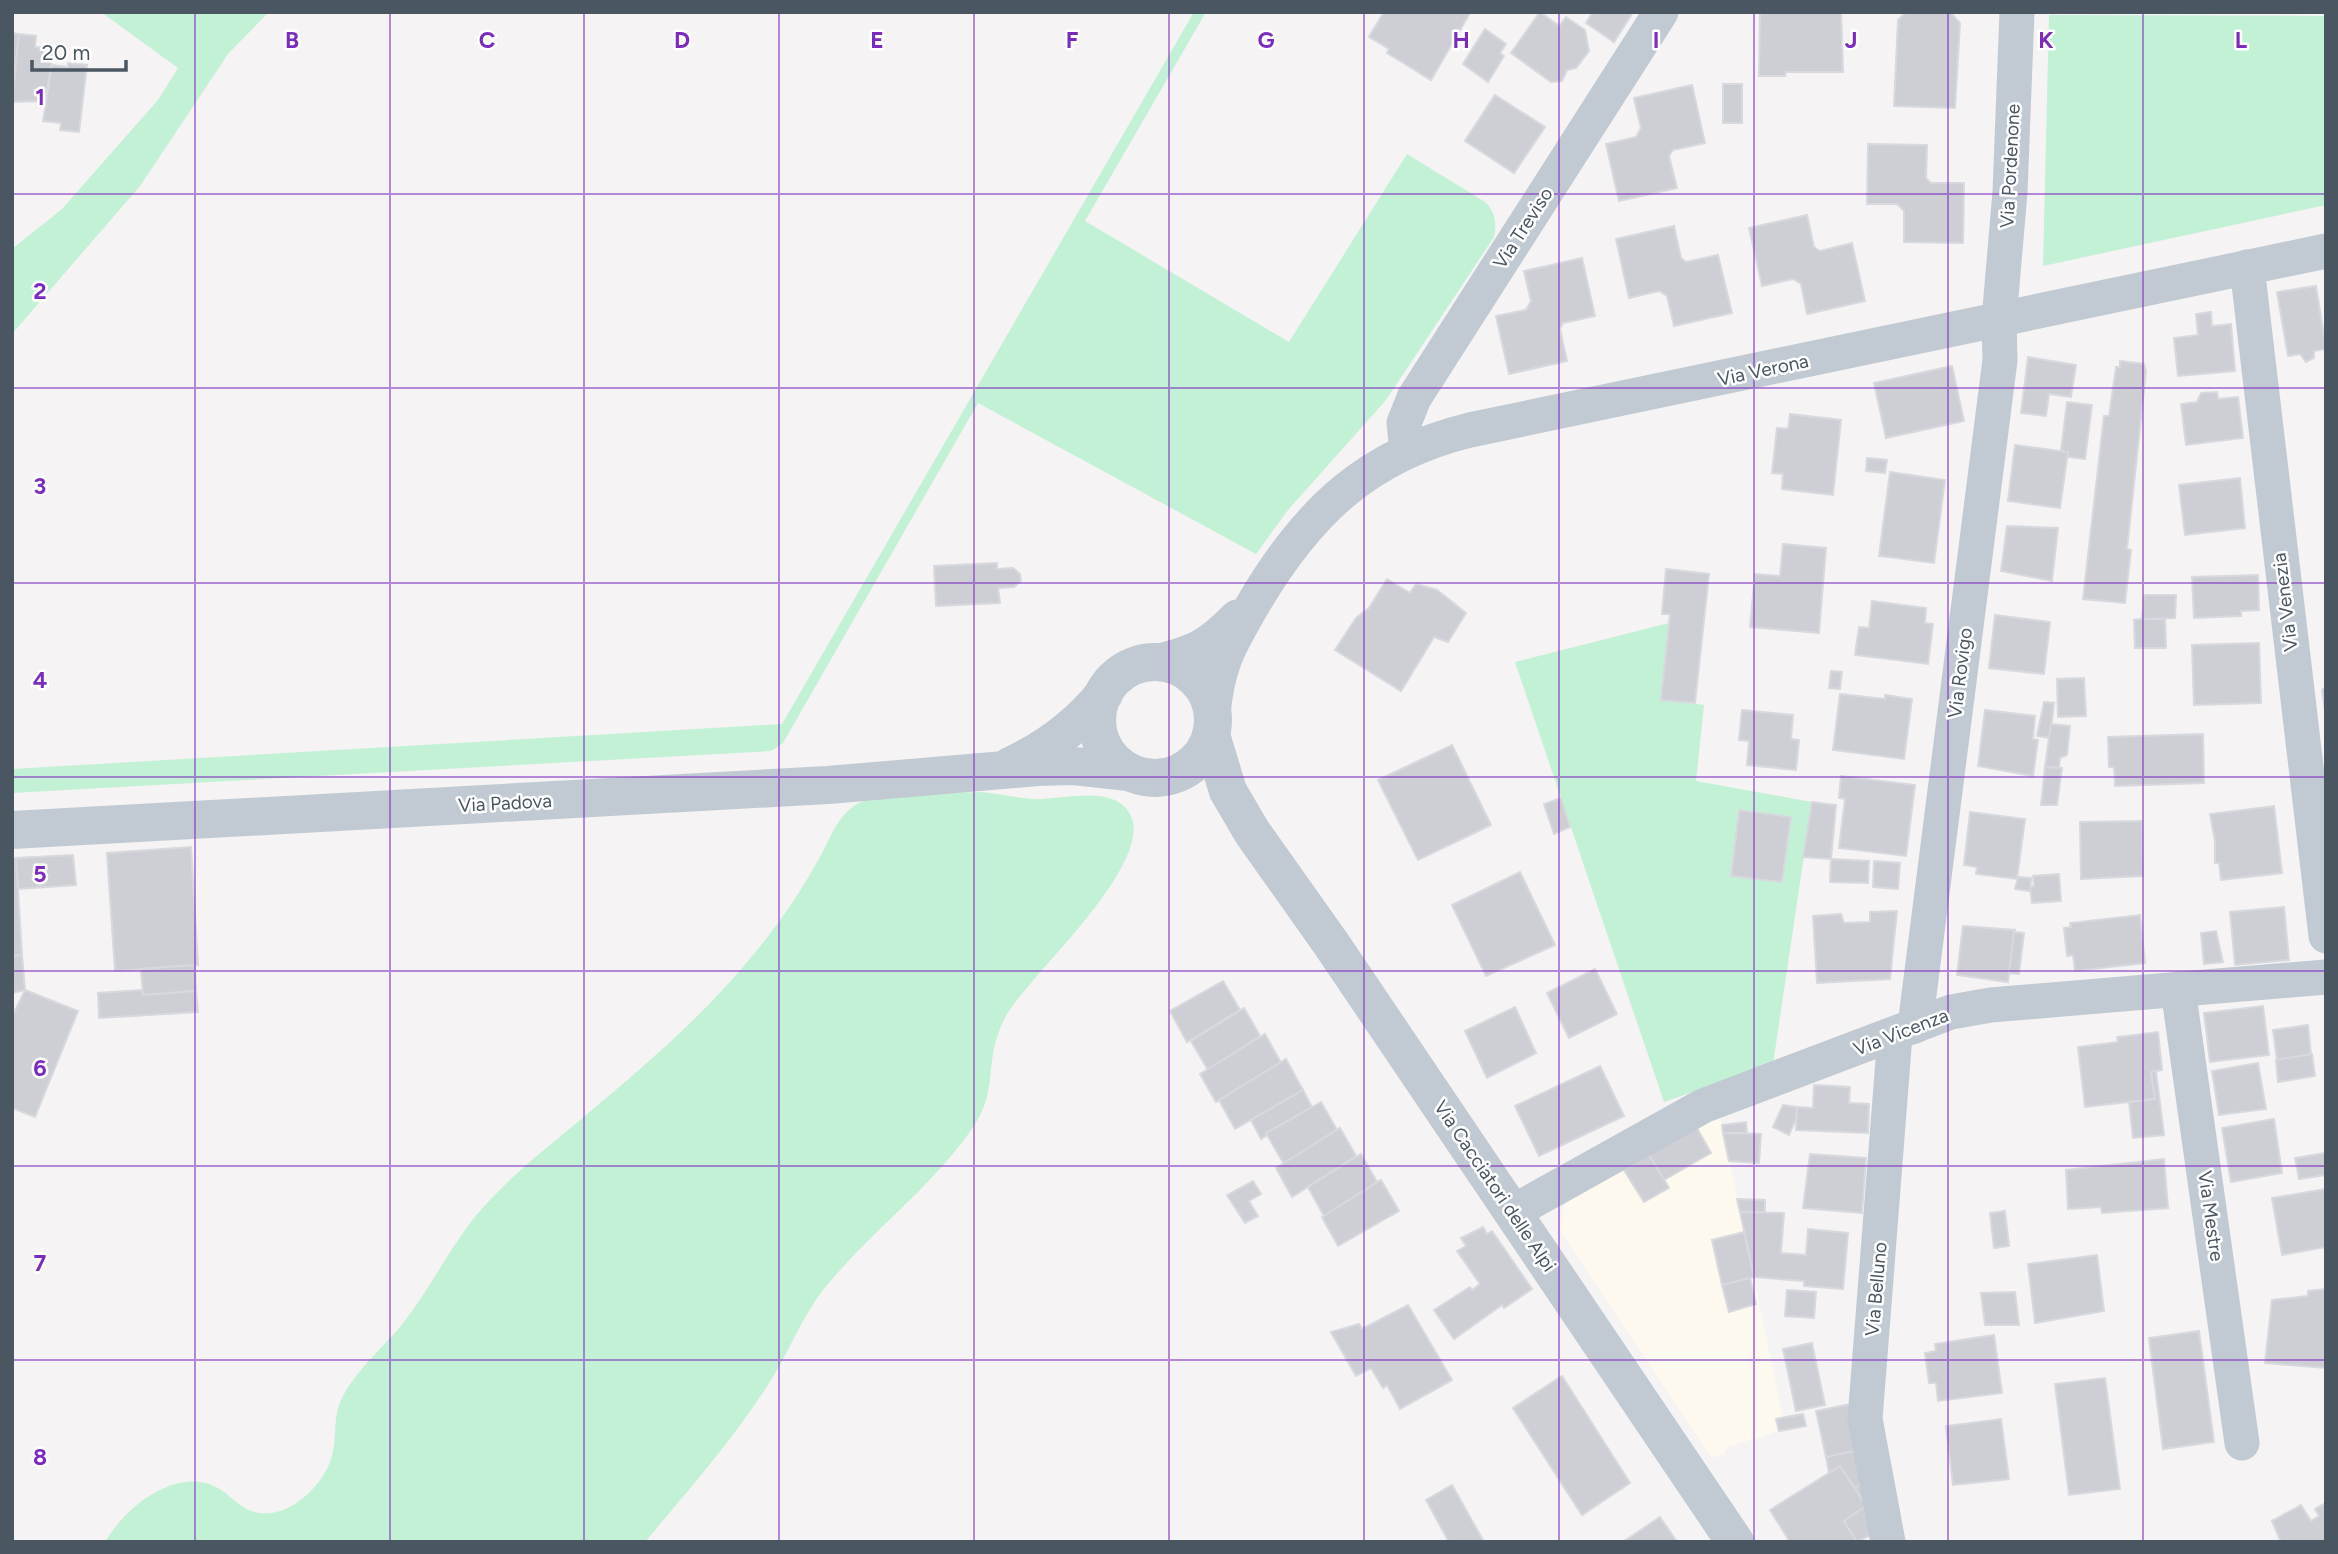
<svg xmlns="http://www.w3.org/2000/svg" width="2338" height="1554" viewBox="0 0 2338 1554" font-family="Figtree,sans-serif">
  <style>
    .commercial { fill: #fdf9ef }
    .green { fill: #c3f1d5; fill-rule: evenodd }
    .building { fill: #cdcfd5; stroke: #d7d9de; stroke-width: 2 }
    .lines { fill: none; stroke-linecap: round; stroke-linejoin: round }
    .minor { stroke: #c1cad2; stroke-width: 35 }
    .tertiary { stroke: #c1cad2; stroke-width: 38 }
    .grid { fill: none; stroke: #7b2cbf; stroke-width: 2; stroke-opacity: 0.55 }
    .labels { text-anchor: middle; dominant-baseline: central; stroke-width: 5; stroke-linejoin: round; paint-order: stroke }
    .street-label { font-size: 19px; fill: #4a5661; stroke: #fff }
    .grid-label { font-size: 23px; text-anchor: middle; font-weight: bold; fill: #7b2cbf; stroke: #fff; stroke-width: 5; stroke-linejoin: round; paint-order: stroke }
  </style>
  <rect width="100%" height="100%" fill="#f5f3f3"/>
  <!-- commercial -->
  <path class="commercial" d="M1720 1115 1783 1418 1777 1419 1779 1431 1728 1447 1724 1454 1716 1457H1711L1560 1230 1565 1204Z"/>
  <!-- green -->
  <g class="green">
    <path d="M101 12H269L228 54 140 186 12 334V249L62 209 158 100 178 68Z"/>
    <path d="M1194 12H1206L1085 221 1289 342 1407 154 1485 202C1495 211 1497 224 1494 237L1386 400 1288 510 1256 554 978 403 783 743 771 751 12 793V769L782 724Z"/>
    <path d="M2049 15 2326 16V205L2043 266Z"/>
    <path d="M1669 623 1661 699 1704 705 1696 781 1812 802 1773 1064 1664 1102 1515 662ZM1740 810 1791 817 1782 882 1731 875Z"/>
    <path d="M978 792C996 793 1013 797 1031 799 1059 801 1113 783 1130 814 1153 854 1061 947 1036 977 1023 993 1007 1009 1000 1029 984 1069 999 1093 969 1133 929 1189 872 1231 828 1284 801 1316 789 1354 766 1388 730 1443 687 1492 645 1542H105C124 1509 173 1468 214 1486 226 1491 234 1502 245 1508 275 1525 309 1499 324 1474 342 1446 329 1421 343 1396 358 1368 384 1347 403 1323 435 1283 455 1235 491 1199 520 1168 554 1142 586 1115 641 1069 696 1022 743 967 770 936 796 900 816 864 829 843 835 816 859 803 886 788 946 794 978 792Z"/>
  </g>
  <!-- building -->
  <g class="building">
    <path d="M1384 12H1468L1470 13 1431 80 1387 53 1389 49 1369 37Z"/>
    <path d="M1540 12 1559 26 1566 17 1585 30 1589 51 1576 68 1567 70 1562 81 1551 82 1511 53Z"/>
    <path d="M1593 12H1633L1614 42 1586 23Z"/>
    <path d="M1760 12H1841L1843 72H1786L1785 76H1759Z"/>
    <path d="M1906 12H1950L1960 23 1955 108 1894 106 1898 20Z"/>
    <path d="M1485 29 1506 44 1500 53 1504 56 1488 82 1463 64Z"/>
    <path d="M12 33 19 34 12 92Z"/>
    <path d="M19 34 36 36 35 47 54 49 45 101 12 102Z"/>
    <path d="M68 63 87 65 79 132 60 130 61 123 43 121 52 65 68 67Z"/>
    <rect x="1723" y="84" width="19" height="39"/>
    <path d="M1692 85 1705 143 1673 150 1669 156 1677 188 1619 201 1606 144 1636 137 1641 128 1634 98Z"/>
    <path d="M1495 95 1545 127 1514 173 1465 141Z"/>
    <path d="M1868 144 1927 145 1926 178 1931 183H1964L1963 243 1904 242V211L1897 204H1867Z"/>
    <path d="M1807 215 1814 247 1820 251 1852 243 1865 301 1807 314 1801 284 1793 279 1762 286 1749 228Z"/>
    <path d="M1674 226 1681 258 1686 262 1718 255 1732 313 1674 326 1667 296 1659 291 1629 298 1616 239Z"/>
    <path d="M1582 258 1595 316 1563 323 1560 329 1567 361 1509 374 1496 316 1526 310 1531 301 1524 271Z"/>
    <path d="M2316 286 2326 349 2314 351V358L2306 362 2300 354 2288 356 2277 292Z"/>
    <path d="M2211 312 2212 326 2231 324 2235 371 2178 376 2174 338 2198 335 2196 314Z"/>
    <path d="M2028 357 2076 365 2071 397 2049 394 2046 416 2021 413Z"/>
    <path d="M2120 361 2144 364 2146 371 2127 549 2131 550 2125 603 2083 599 2104 416H2109L2116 367H2120Z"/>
    <path d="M1952 366 1964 421 1886 438 1874 383Z"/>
    <path d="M2217 392 2218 399 2238 397 2243 438 2186 445 2181 404 2197 402 2201 393Z"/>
    <path d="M2067 402 2092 405 2085 459 2067 457 2068 452 2061 451Z"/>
    <path d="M1790 414 1841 420 1833 495 1782 489 1783 474 1772 473 1777 428 1788 429Z"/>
    <path d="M2015 445 2068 452 2060 508 2008 501Z"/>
    <path d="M1867 458 1887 460 1885 473 1866 471Z"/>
    <path d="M1890 472 1945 480 1934 563 1879 556Z"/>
    <path d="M2240 478 2245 528 2185 535 2179 485Z"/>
    <path d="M2007 526 2058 528 2052 581 2001 571Z"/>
    <path d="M1783 544 1826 548 1819 633 1750 627 1755 574 1780 576Z"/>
    <path d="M997 563V569L1013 568 1020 574 1021 581 1014 587 998 588 1000 603 936 606 934 566Z"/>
    <path d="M1666 569 1709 574 1695 703 1661 700 1670 614H1662Z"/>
    <path d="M2258 575 2259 610 2241 611V616L2194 618 2192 577Z"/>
    <path d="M1387 579 1410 593 1416 584 1437 590 1466 613 1448 642 1434 637 1401 691 1335 650 1356 618 1369 608Z"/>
    <path d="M2144 595H2176L2175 618 2142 619Z"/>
    <path d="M1872 601 1926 608 1925 623 1933 624 1928 664 1855 655 1859 627 1869 628Z"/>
    <path d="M1995 615 2050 622 2044 674 1989 668Z"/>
    <path d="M2142 619H2165L2166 648H2135L2134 620Z"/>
    <path d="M2259 643 2261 703 2194 705 2192 645Z"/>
    <path d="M1831 671 1842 672 1840 689 1829 688Z"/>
    <path d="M2084 678 2086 716 2058 717 2057 679Z"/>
    <path d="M2326 687V718L2322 690Z"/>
    <path d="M1840 694 1885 699V695L1912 699 1904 759 1833 750Z"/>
    <path d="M2044 702 2054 703 2050 738 2037 736Z"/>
    <path d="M1742 710 1793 715 1791 739 1799 740 1796 770 1747 765 1749 741 1739 740Z"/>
    <path d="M1985 710 2035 716 2033 739 2038 740 2033 776 1978 766Z"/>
    <path d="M2051 724 2070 726 2067 755 2060 758 2059 768 2045 767Z"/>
    <path d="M2203 734 2204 783 2115 786 2114 767H2109L2108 737Z"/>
    <path d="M1452 745 1491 825 1418 860 1378 780Z"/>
    <path d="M2045 767 2062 768 2057 805H2041Z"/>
    <path d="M1841 776 1915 785 1906 856 1839 848 1845 799 1839 798Z"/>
    <path d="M1561 798 1570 827 1554 834 1544 804Z"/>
    <path d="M1812 802 1836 805 1831 859 1803 857Z"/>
    <path d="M2274 806 2282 873 2221 880 2219 863H2215V841L2210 814Z"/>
    <path d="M1739 810 1791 817 1782 882 1731 876Z"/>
    <path d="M1970 812 2025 819 2017 879 1976 874 1977 867 1964 865Z"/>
    <path d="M2142 821 2143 876 2081 879 2080 822Z"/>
    <path d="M191 847 198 965 115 971 107 853Z"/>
    <path d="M73 855 76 885 18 889 16 858Z"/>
    <path d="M16 858 22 955 12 956V859Z"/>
    <path d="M1831 859 1869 861 1868 883 1830 882Z"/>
    <path d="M1874 861 1900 863 1898 889 1873 887Z"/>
    <path d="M1520 872 1555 945 1486 976 1452 905Z"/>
    <path d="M2059 874 2061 901 2032 903 2030 887 2034 886 2033 876Z"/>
    <path d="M2018 877 2031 878 2030 891 2015 889Z"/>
    <path d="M2284 907 2289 960 2235 965 2230 912Z"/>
    <path d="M1897 911 1890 979 1817 983 1813 916 1841 914 1844 923 1870 922V912Z"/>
    <path d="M2140 915 2145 963 2075 971 2073 955 2067 956 2064 928 2071 927 2070 923Z"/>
    <path d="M1963 926 2015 930 2008 982 1957 975Z"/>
    <path d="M2216 931 2223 962 2204 964 2201 933Z"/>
    <path d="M2014 932 2024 933 2019 974 2009 973Z"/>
    <path d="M22 955 25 990 12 993V956Z"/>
    <path d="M195 965 196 991 143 995 141 969Z"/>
    <path d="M1595 969 1617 1014 1569 1038 1547 993Z"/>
    <path d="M1223 981 1240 1010 1187 1042 1170 1011Z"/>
    <path d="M25 990 78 1011 35 1117 12 1108V1017Z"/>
    <path d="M142 990 143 995 196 991 198 1012 99 1018 98 993Z"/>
    <path d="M2263 1006 2269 1055 2210 1062 2204 1013Z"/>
    <path d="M1515 1007 1536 1053 1487 1078 1465 1031Z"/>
    <path d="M1244 1008 1260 1036 1208 1070 1191 1041Z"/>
    <path d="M2308 1025 2311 1055 2277 1060 2273 1030Z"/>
    <path d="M2158 1032 2162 1070 2151 1072 2155 1099 2085 1107 2078 1047 2118 1042 2117 1037Z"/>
    <path d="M1265 1034 1281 1063 1216 1102 1200 1074Z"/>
    <path d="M2312 1054 2315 1076 2278 1082 2276 1060Z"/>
    <path d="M1286 1059 1303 1090 1235 1129 1219 1100Z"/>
    <path d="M2258 1063 2266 1109 2219 1115 2212 1071Z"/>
    <path d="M1600 1066 1624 1116 1539 1156 1515 1106Z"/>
    <path d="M2156 1071 2164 1135 2133 1138 2129 1102 2155 1099 2151 1072Z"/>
    <path d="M1814 1085 1850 1087 1849 1103 1869 1104 1868 1133 1796 1130 1797 1107 1813 1108Z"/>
    <path d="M1303 1090 1312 1107 1261 1139 1251 1120Z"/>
    <path d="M1321 1102 1337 1130 1284 1164 1266 1133Z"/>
    <path d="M1783 1105 1797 1107 1796 1119 1789 1135 1773 1127Z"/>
    <path d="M2274 1119 2282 1173 2231 1182 2222 1128Z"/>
    <path d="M1746 1122 1747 1133H1723L1722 1125Z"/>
    <path d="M1340 1128 1356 1156 1292 1197 1276 1168Z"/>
    <path d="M1697 1128 1711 1153 1664 1180 1649 1155Z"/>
    <path d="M1723 1133 1761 1134 1759 1163 1729 1161Z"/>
    <path d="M2326 1153V1175L2299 1179 2295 1158Z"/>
    <path d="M1361 1154 1377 1182 1324 1216 1308 1187Z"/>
    <path d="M1810 1154 1866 1158 1862 1213 1803 1208Z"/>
    <path d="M1649 1155 1669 1188 1644 1202 1624 1170Z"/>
    <path d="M2164 1159 2168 1208 2102 1213 2101 1207 2068 1209 2066 1170Z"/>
    <path d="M1381 1180 1399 1211 1338 1246 1322 1217Z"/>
    <path d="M1253 1181 1261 1194 1249 1201 1258 1216 1245 1223 1227 1195Z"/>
    <path d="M2326 1189V1247L2282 1255 2272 1198Z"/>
    <path d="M1737 1199 1765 1200V1212H1740Z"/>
    <path d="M2005 1211 2009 1246 1994 1248 1990 1213Z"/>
    <path d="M1740 1212 1784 1213 1781 1253 1806 1255 1808 1229 1848 1233 1843 1289 1804 1286V1281L1754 1277Z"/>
    <path d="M1483 1227 1487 1234 1492 1231 1532 1289 1504 1308 1502 1305 1454 1339 1434 1310 1470 1287 1472 1290 1480 1284 1457 1251 1466 1246 1461 1238Z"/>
    <path d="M1744 1232 1754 1277 1722 1285 1712 1240Z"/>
    <path d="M2097 1255 2104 1311 2035 1323 2028 1264Z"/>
    <path d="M1750 1278 1756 1304 1729 1312 1722 1285Z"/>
    <path d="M2326 1289V1368L2265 1363 2272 1300 2308 1296V1291Z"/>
    <path d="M1787 1290 1816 1292 1814 1318 1785 1316Z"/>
    <path d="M2015 1292 2019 1325H1985L1981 1293Z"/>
    <path d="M1408 1305 1452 1380 1400 1409 1387 1385 1383 1388 1371 1368 1356 1376 1331 1332 1359 1324 1362 1329Z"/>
    <path d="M2199 1331 2214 1442 2163 1449 2149 1338Z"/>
    <path d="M1994 1335 2002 1393 1938 1401 1936 1383H1929L1925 1353 1936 1351 1935 1344Z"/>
    <path d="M1812 1343 1825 1405 1796 1411 1783 1349Z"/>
    <path d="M1562 1376 1630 1483 1582 1515 1513 1408Z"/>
    <path d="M2105 1378 2120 1489 2069 1495 2055 1384Z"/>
    <path d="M1851 1404 1860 1450 1826 1457 1816 1411Z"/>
    <path d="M1803 1414 1806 1426 1779 1431 1776 1419Z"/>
    <path d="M2001 1419 2009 1479 1953 1485 1946 1426Z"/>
    <path d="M1860 1450 1866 1481 1855 1488 1840 1466 1829 1473 1826 1457Z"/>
    <path d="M1840 1466 1866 1506 1844 1521 1857 1542H1790L1770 1510Z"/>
    <path d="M1866 1481 1877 1532 1857 1542 1844 1521 1866 1506 1855 1488Z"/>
    <path d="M1452 1485 1484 1542H1449L1426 1500Z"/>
    <path d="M2326 1503V1542H2281L2272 1521 2301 1505 2311 1521 2319 1516 2315 1509Z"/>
    <path d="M1660 1517 1677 1542H1623Z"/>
  </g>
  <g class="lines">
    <!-- minor -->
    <g class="minor">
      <path d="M2247 267 2326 936"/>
      <path d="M1407 450 1404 423 1414 398 1661 12"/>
      <path d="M1156 662C1196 652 1209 646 1237 617"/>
      <path d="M1213 715C1217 664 1230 644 1255 601 1308 512 1367 455 1470 430L2326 251"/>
      <path d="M2178 989 2242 1443"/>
      <path d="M1915 1026 2000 360 1999 320 2010 192 2017 12"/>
      <path d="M1513 1212 1703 1106 1951 1012 1991 1005 2326 977"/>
      <path d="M1888 1542 1865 1419 1895 1035"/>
    </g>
    <!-- tertiary -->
    <g class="tertiary">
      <circle cx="1155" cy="720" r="58"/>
      <path d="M1211 735 1228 791 1252 832 1332 945 1735 1542"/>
      <path d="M1010 766C1047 749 1078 726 1104 694"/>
      <path d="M12 830 828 785 1038 767 1073 766 1129 772"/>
    </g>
  </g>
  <!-- grid -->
  <path class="grid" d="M195 12V1542M390 12V1542M584 12V1542M779 12V1542M974 12V1542M1169 12V1542M1364 12V1542M1559 12V1542M1754 12V1542M1948 12V1542M2143 12V1542M12 194H2326M12 388H2326M12 583H2326M12 777H2326M12 971H2326M12 1166H2326M12 1360H2326"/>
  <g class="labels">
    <!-- street labels -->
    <g class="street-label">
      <text transform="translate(2010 166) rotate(-87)">Via Pordenone</text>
      <text transform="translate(1523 228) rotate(-57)">Via Treviso</text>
      <text transform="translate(1763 370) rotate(-12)">Via Verona</text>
      <text transform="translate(2285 602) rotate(-97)">Via Venezia</text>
      <text transform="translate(1960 673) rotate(-83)">Via Rovigo</text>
      <text transform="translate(505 803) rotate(-3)">Via Padova</text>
      <text transform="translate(1901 1032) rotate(-21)">Via Vicenza</text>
      <text transform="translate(1495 1186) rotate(56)">Via Cacciatori delle Alpi</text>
      <text transform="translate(2211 1216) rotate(82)">Via Mestre</text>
      <text transform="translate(1876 1289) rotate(-85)">Via Belluno</text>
    </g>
  </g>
  <g class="grid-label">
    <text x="292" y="48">B</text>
    <text x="487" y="48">C</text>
    <text x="682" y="48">D</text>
    <text x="877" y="48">E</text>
    <text x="1072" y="48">F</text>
    <text x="1266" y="48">G</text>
    <text x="1461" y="48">H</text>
    <text x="1656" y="48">I</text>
    <text x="1851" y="48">J</text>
    <text x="2046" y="48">K</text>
    <text x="2241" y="48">L</text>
    <text x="40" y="105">1</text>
    <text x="40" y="299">2</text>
    <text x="40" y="494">3</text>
    <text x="40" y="688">4</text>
    <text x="40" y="882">5</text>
    <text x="40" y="1076">6</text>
    <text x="40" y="1271">7</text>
    <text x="40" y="1465">8</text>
  </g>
  <!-- border -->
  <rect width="2338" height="1554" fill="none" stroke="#4a5661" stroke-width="28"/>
  <!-- scale -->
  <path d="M32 60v10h94v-10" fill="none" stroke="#4a5661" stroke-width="3.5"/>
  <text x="42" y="60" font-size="21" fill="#4a5661" stroke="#ffffff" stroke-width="5" paint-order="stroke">20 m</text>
</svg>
